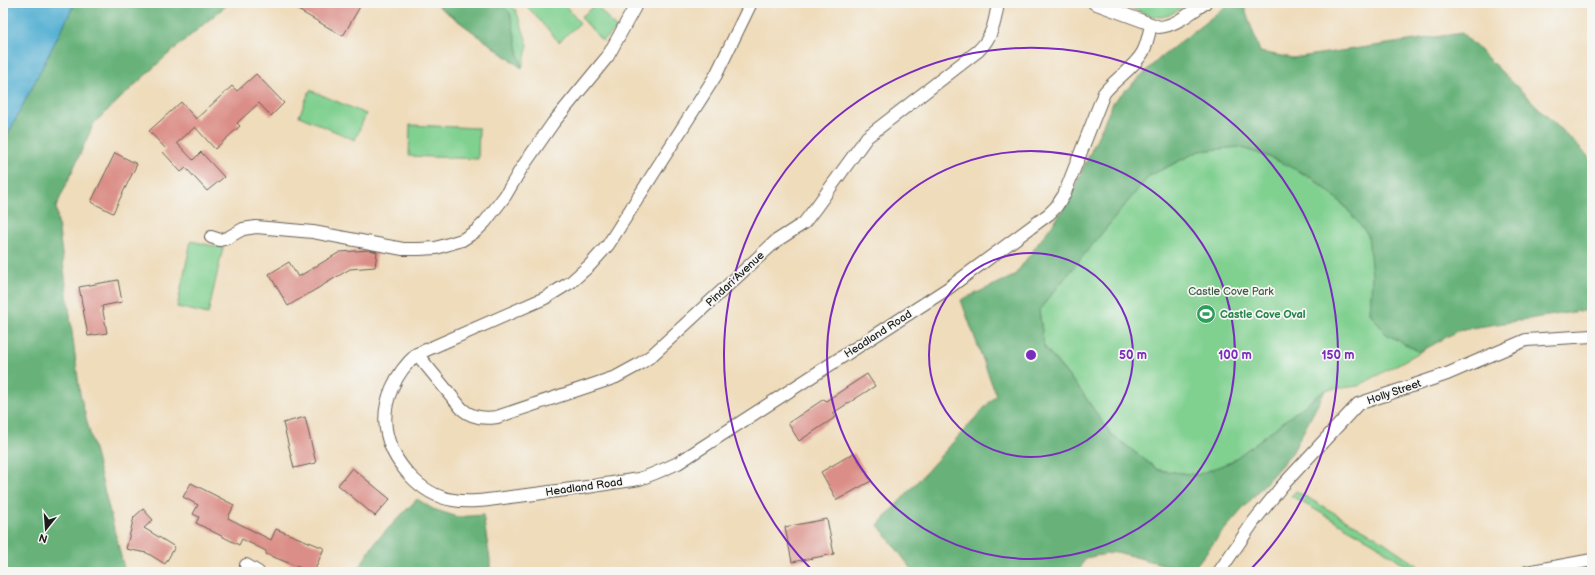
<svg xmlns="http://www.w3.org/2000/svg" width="1595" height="575" viewBox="0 0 1595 575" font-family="'Balsamiq Sans',sans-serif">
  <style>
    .green { fill: #80d090; stroke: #4e7656 }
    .forest { fill: #68b27a; stroke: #42674b }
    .water { fill: #55b0d3; stroke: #386678 }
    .building { fill: #db8e87 }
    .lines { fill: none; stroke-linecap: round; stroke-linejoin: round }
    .minor-casing { stroke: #665f54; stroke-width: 14 }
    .minor { stroke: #fff; stroke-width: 12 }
    .ring { fill: none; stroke: #7b2cbf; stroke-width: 2 }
    .labels { text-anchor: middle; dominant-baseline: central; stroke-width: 3.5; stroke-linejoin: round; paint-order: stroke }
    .street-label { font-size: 11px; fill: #1c1c1c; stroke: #f6f6f2 }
    .park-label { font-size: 11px; fill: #3f5b45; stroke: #f6f6f2 }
    .leisure-label { font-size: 11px; font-weight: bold; fill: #27864d; stroke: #f6f6f2; text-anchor: start }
    .centre { fill: #7b2cbf; stroke: #f6f6f2; stroke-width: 2 }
    .ring-label { font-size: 12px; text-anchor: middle; font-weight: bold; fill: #7b2cbf; stroke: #f6f6f2; stroke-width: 3.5; stroke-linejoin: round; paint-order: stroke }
  </style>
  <rect width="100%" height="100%" fill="#f6f6f2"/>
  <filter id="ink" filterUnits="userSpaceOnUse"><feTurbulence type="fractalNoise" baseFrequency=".025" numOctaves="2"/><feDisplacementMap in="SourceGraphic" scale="8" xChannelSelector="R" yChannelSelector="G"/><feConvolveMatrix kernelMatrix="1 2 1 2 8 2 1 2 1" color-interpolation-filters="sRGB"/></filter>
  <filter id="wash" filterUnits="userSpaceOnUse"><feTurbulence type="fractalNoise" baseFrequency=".012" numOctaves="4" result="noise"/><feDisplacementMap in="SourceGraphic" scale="16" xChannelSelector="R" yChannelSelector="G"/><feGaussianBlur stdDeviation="0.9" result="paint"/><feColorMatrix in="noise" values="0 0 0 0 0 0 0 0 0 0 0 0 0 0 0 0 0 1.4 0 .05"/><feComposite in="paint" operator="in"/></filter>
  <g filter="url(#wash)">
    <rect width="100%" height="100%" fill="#efdcbb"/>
    <!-- green -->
    <g class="green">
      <path d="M434 3H508L516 10 528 45 522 68Z"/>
      <path d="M524 3H563L580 23 559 42Z"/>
      <path d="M1122 3H1188C1180 8 1170 17 1160 17 1147 17 1133 8 1122 3Z"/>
      <path d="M596 5 617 29 602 41 581 17Z"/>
      <path d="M310 90 366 114 355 140 299 116Z"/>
      <path d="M410 125 479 128 478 159 409 156Z"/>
      <path d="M1239 147C1287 162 1325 180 1356 220 1360 224 1367 231 1369 237 1374 261 1372 288 1370 313L1386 334 1420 352 1358 386 1325 390 1231 462 1197 475 1158 470 1110 433 1081 391 1044 346 1039 310 1065 278 1149 176 1199 151Z"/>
      <path d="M191 241 223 248 208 314 177 307Z"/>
      <path d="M1296 491 1378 538 1427 572H1415L1374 543 1291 496Z"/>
    </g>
    <!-- forest -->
    <g class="forest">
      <path d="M75 3H229L165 57 94 123 56 207 80 394 125 572H3V144Z"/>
      <path d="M434 3H500L510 13 522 68Z"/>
      <path d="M1230 3H1243L1260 52 1293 58 1462 33 1592 160V309L1459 330 1420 352 1386 334 1370 313 1372 276 1368 235 1344 205 1313 178 1270 157 1239 147 1199 151 1149 176 1065 278 1039 310 1044 347 1081 391 1110 433 1158 470 1197 475 1231 462 1326 389 1292 453 1219 536 1191 572 1117 552 1085 558 1079 572H914L878 525 996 395 961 300 1014 276 1066 206 1114 101 1160 58Z"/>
      <path d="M417 499 433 509 458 517 483 515 490 560V572H356L376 541Z"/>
    </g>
    <!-- water -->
    <path class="water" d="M3 3H75L3 144Z"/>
    <g id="blocks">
      <!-- building -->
      <g class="building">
        <path d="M286 3H362L343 36Z"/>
        <path d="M256 74 284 103 271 116 259 103 237 123 240 126 215 149 195 127 177 143 193 160 201 152 224 177 207 191 186 168 181 172 163 152 166 149 149 131 181 102 196 119 232 86 237 91Z"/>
        <path d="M115 153 137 164 113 213 91 202Z"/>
        <path d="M370 250 377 252 375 267 350 269 288 306 269 274 289 262 298 277 340 252Z"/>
        <path d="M118 280 122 302 102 306 107 333 88 336 79 287Z"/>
        <path d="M867 374 875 386 833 413 836 417 799 441 788 423 824 399 826 401Z"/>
        <path d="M305 417 316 463 294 468 283 423Z"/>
        <path d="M854 453 871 481 837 500 821 472Z"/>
        <path d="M352 468 390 499 375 516 338 485Z"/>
        <path d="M191 483 234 505 228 518 271 540 276 529 324 548 314 572H311L266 554V551L242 539 239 545 196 523 199 517 193 514 198 505 183 497Z"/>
        <path d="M143 509 153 520 144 528 175 547 165 564 147 553 126 549 134 517Z"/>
        <path d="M827 519 834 554 792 562 785 527Z"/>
      </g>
    </g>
  </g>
  <g filter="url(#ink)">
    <use href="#blocks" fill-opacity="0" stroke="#665f54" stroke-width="1"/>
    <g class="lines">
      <!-- minor casing -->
      <g class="minor-casing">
        <g id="minor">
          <path d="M751 3 716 75 608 245 590 265 571 282 545 298 417 354C396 372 382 401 386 429 391 461 420 495 453 500 474 504 498 498 519 496 548 492 577 489 606 484 617 482 628 481 639 479 652 475 665 469 678 463L947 289 1049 214 1056 207 1064 195 1104 93C1116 78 1134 68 1143 52 1147 44 1149 34 1151 25"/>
          <path d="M1094 3 1159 27C1176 26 1191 12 1205 3"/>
          <path d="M211 237 220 240 227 238 243 229 256 227 313 232 403 249H419L436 248 462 240 476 231 485 222 505 196 521 169 553 123 608 56 637 3"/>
          <path d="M417 354 462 409C472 418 484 419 497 417L616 377 638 365 651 356 776 241 804 223 817 206 867 137 978 51C992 38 995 22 998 3"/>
          <path d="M246 565 258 572"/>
          <path d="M1219 572 1254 521 1282 486 1358 404 1447 374 1526 340 1592 336"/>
          <path d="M1527 572 1592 560"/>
        </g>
      </g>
      <!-- minor -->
      <use href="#minor" class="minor"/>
    </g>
  </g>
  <!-- distance rings -->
  <g class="ring">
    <circle cx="1031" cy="355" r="102"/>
    <circle cx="1031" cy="355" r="204"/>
    <path d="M812 570A307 307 0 1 1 1250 570"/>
  </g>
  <!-- icons -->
  <defs>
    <g id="stadium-disc" transform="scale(1)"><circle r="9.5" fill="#2e9e5b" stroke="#f6f6f2"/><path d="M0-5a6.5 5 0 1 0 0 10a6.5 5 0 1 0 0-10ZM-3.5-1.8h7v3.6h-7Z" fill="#fff"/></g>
  </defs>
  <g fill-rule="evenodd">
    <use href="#stadium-disc" x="1206" y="314"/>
  </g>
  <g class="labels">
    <!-- street labels -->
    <g class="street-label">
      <text transform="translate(735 279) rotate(-43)">Pindari Avenue</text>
      <text transform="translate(878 334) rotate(-33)">Headland Road</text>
      <text transform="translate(1394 392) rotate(-19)">Holly Street</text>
      <text transform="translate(584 487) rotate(-8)">Headland Road</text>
    </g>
    <!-- park labels -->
    <g class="park-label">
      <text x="1231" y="291">Castle Cove Park</text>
    </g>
    <!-- leisure labels -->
    <g class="leisure-label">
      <text x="1220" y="314">Castle Cove Oval</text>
    </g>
  </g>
  <circle cx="1031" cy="355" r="6" class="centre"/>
  <g class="ring-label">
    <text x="1133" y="359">50 m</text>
    <text x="1235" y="359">100 m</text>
    <text x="1338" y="359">150 m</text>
  </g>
  <!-- margin -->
  <rect width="1595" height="575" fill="none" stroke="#f6f6f2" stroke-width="16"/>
  <!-- north arrow -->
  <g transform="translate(46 529) rotate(197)" stroke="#f6f6f2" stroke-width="3" paint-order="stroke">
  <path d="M0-3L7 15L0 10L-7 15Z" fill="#1c1c1c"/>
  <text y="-6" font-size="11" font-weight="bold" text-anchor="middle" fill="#1c1c1c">N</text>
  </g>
</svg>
